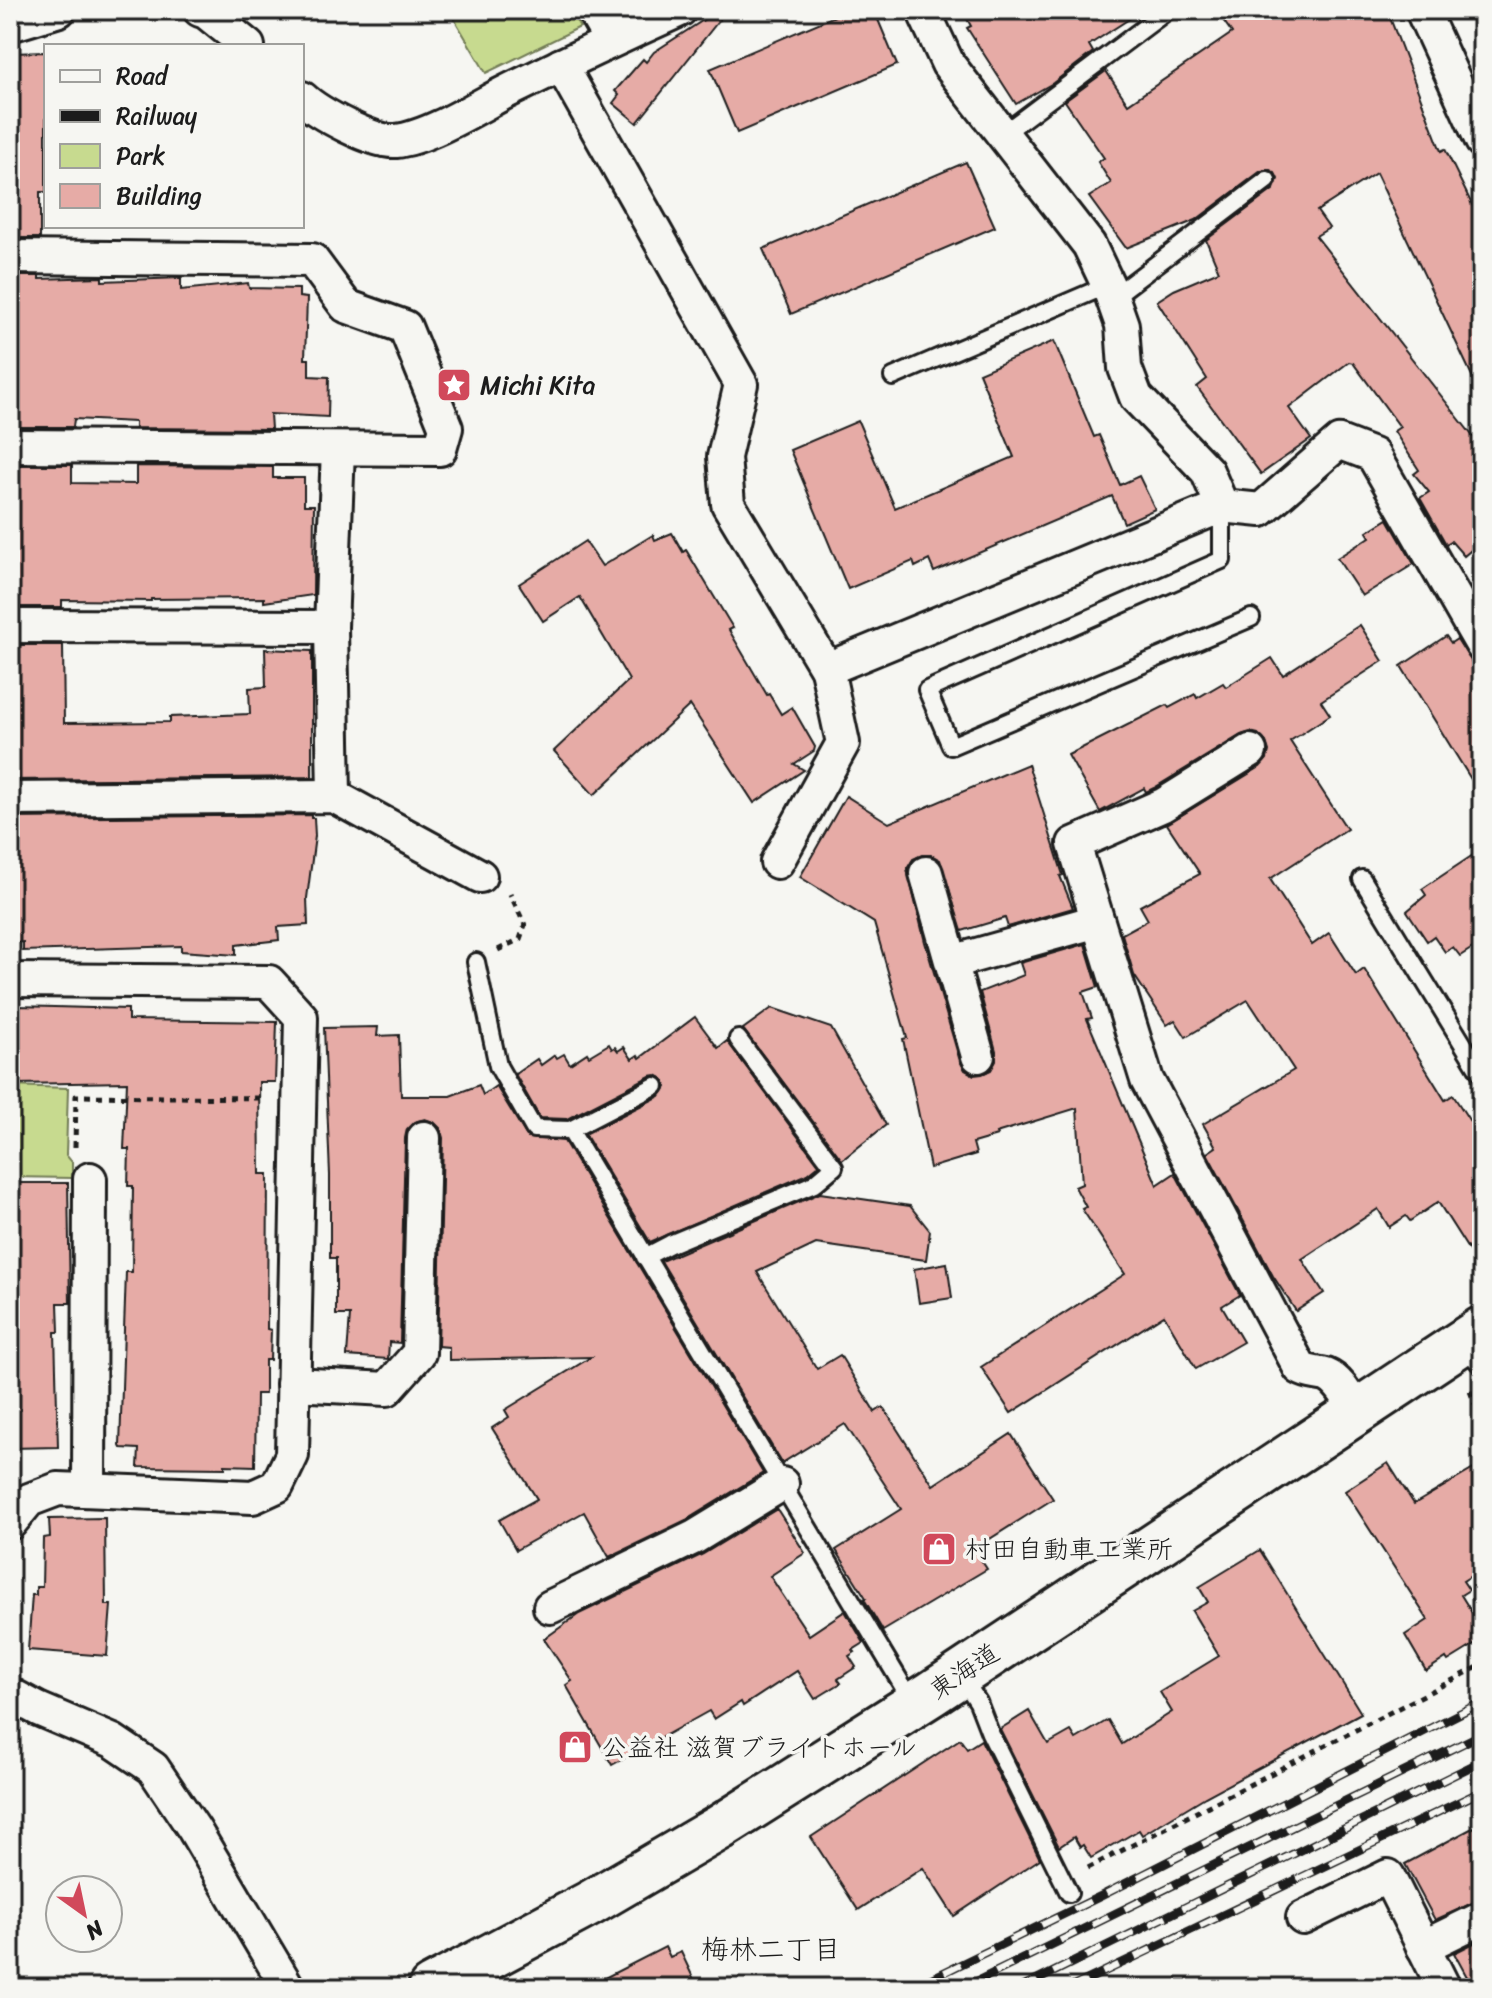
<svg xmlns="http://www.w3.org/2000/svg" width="1492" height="1998" viewBox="0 0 1492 1998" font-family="Sriracha,'Klee One',sans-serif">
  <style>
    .green { fill: #c7da8f; stroke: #727b56; stroke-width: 2 }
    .building { fill: #e6aba6; stroke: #1c1c1c; stroke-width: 2 }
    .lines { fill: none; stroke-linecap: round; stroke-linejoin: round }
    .lane-casing { stroke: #1c1c1c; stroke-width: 22 }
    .street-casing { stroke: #1c1c1c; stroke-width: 38 }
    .highway-casing { stroke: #1c1c1c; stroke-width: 50 }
    .path { stroke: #1c1c1c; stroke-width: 5; stroke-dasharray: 6 6; stroke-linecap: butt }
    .lane { stroke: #f6f6f2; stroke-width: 16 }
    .street { stroke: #f6f6f2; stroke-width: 32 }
    .highway { stroke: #f6f6f2; stroke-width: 44 }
    .rail-casing { stroke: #1c1c1c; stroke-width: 9 }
    .rail { stroke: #f6f6f2; stroke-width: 6; stroke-dasharray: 18; stroke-linecap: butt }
    .labels { text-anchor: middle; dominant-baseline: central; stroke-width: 7; stroke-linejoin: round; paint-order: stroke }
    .poi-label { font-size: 26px; fill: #1c1c1c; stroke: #f6f6f2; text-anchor: start }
    .street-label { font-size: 26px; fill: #1c1c1c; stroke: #f6f6f2 }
    .neighbourhood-label { font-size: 28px; fill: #1c1c1c; stroke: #f6f6f2 }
  </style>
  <rect width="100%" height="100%" fill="#f6f6f2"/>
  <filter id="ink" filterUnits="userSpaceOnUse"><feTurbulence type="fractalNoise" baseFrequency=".0125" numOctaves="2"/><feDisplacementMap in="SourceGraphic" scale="16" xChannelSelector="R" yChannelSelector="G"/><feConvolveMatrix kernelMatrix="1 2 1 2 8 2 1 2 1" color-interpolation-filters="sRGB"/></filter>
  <g filter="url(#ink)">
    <!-- green -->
    <g class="green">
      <path d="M449 10H570L580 27 486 73Z"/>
      <path d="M10 1086 68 1088 66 1155 72 1162V1178L10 1177Z"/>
    </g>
    <!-- building -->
    <g class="building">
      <path d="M719 10 724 14 637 123 613 103 619 95 615 91 643 59 646 62 654 52Z"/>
      <path d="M849 10H874L897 65 737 133 710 69Z"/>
      <path d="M962 10H1143L1089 45 1093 52 1053 83 1016 104 967 28 971 26Z"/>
      <path d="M1216 10H1387L1441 151 1445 149 1482 225V397L1376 173 1317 211 1329 228 1316 236 1482 448V541L1464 556 1451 541 1446 544 1420 498 1429 492 1414 474 1419 470 1394 431 1400 427 1353 363 1349 362 1289 408 1311 439 1261 474 1197 387 1207 379 1157 301 1174 290 1219 271 1206 240 1274 189 1278 179 1275 173 1270 170 1261 171 1196 220 1126 248 1089 197 1111 183 1098 162 1104 158 1065 101 1106 71 1128 104 1232 33Z"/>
      <path d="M46 52V192H40V238H10V53Z"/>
      <path d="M966 162 995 227 791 314 763 249Z"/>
      <path d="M10 276H39V279L102 277V281L181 278V290L248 283 249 288 299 289V297L307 298 305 359H309V376L329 377 328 417 270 414 271 429 135 428V422L74 419 73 427H10L13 340Z"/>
      <path d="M1054 341 1094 437 1099 435 1120 485 1139 476 1155 509 1124 523 1112 496 934 572 929 560 915 567 913 561 848 589 790 450 858 421 895 508 1014 457 979 373Z"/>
      <path d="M11 465H72V483L136 484V466L273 467V478H304V505H314L313 595 264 602V598L151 599V601L62 600V607H10L14 526 10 525Z"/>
      <path d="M1388 519 1414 564 1362 596 1337 558 1370 537 1367 532Z"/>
      <path d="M672 533 683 552 686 550 733 628 729 630 767 695 769 694 781 714 792 707 815 747 814 751 794 764 804 770 754 803 690 705 594 795 554 751 629 680 580 597 543 621 519 584 585 541 602 566 653 535 655 540Z"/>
      <path d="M1360 625 1383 661 1321 701 1330 715 1290 741 1347 829 1270 879 1312 945 1329 933 1356 975 1364 969 1445 1100 1453 1095 1482 1140V1271L1438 1202 1410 1221 1406 1216 1389 1227 1378 1209 1302 1259 1324 1293 1296 1311 1273 1276 1207 1153 1216 1147 1203 1124 1294 1070 1248 1000 1186 1037 1175 1020 1167 1025 1134 975 1122 934 1148 920 1140 906 1200 874 1167 824 1260 767 1267 759 1269 751 1266 742 1258 734 1250 732 1241 735 1154 788 1146 792 1144 788 1100 812 1068 755 1167 705 1169 708 1195 694 1197 698 1223 683 1226 687 1272 658 1283 675Z"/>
      <path d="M1446 636 1451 643 1457 639 1482 678V797L1401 666Z"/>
      <path d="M10 645H63L64 723 170 722V717L250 714 249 688 266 687 265 649 312 651V777L10 780Z"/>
      <path d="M1028 764 1063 875 1060 876 1073 908 1008 927 1005 918 962 931 940 860 931 855H922L913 859 907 869 925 942 960 1061 965 1070 974 1075 982 1074 991 1070 996 1061V1051L980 992 1024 975 1020 963 1085 944 1098 987 1083 992 1092 1018 1087 1019 1157 1185 1175 1173 1240 1295 1222 1306 1243 1342 1196 1369 1164 1315 1011 1413 981 1367 1125 1274 1082 1209 1086 1207 1075 1187 1082 1184 1077 1108 996 1133 997 1136 973 1143 976 1154 930 1168 903 1039 907 1038 874 923 800 877 846 796 889 823Z"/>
      <path d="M311 815V818H314L315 836 307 898 308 925 278 927 279 940 236 945V955L181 951V946L23 951V942L10 943V818Z"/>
      <path d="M1482 849V942L1460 956 1453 947 1445 952 1434 936 1427 941 1407 911 1426 895 1422 889Z"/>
      <path d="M17 1006 128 1009V1020L277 1022 275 1082H259L260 1174H268L267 1329 271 1330 270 1360H265V1394H256L255 1466 225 1465V1468L138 1467 139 1449 121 1448 120 1446 126 1272H132L133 1186H128L129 1149H124L127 1082 16 1084V1081H10V1015H17Z"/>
      <path d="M772 1008 831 1028 886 1125 842 1160 743 1029Z"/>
      <path d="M695 1017 718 1048 727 1041 819 1165 808 1174 650 1242 585 1134 660 1096 666 1087 664 1080 656 1075 650 1076 567 1119 540 1118 515 1074 537 1059 541 1065 555 1055 557 1058 564 1054 570 1064 587 1053 589 1056 609 1044 612 1049 615 1047 618 1051 624 1047 632 1059 638 1055 640 1058Z"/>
      <path d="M378 1027 377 1036 399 1035 401 1096H450L479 1085 483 1095 496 1086 528 1138 564 1141 763 1473 686 1520 609 1557 584 1512 516 1550 499 1520 537 1499 492 1428 509 1417 505 1410 591 1357 449 1360V1347L438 1346 443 1138 440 1128 434 1122 425 1119 414 1122 407 1129 405 1138 400 1343 389 1342 388 1359 347 1356 350 1315H336V1258H330V1175L324 1028Z"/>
      <path d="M10 1183H68L70 1303H58L59 1332H55L58 1447 10 1448Z"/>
      <path d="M820 1193 910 1206 930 1231 926 1260 816 1244 757 1272 817 1369 840 1355 875 1412 883 1407 933 1485 1011 1434 1053 1499 974 1549 987 1569 883 1631 864 1599 866 1598 836 1550 901 1509 845 1424 782 1463 661 1261Z"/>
      <path d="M947 1263 952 1298 919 1303 914 1269Z"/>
      <path d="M1388 1463 1414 1504 1482 1464V1569L1463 1581 1469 1590 1461 1595 1482 1629V1640L1448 1661 1446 1658 1426 1671 1405 1635 1428 1620 1345 1491Z"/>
      <path d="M777 1509 805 1553 770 1576 809 1635 845 1611 864 1643 853 1650 855 1652 849 1656 856 1667 838 1679 841 1683 815 1699 797 1671 743 1706 741 1702 714 1719 709 1711 612 1765 566 1685 572 1681 544 1639 579 1614 703 1554Z"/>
      <path d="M105 1518 106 1605H111L107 1656 28 1650 32 1595H36V1587H42L43 1538 50 1537 49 1519Z"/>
      <path d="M1260 1550 1361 1713 1205 1797 1142 1835 1139 1830 1091 1858 1083 1845 1080 1847 1074 1837 1059 1847 1000 1729 1029 1711 1048 1744 1071 1731 1076 1739 1108 1720 1122 1744 1172 1712 1160 1692 1219 1656 1192 1611 1208 1602 1199 1587Z"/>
      <path d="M960 1739 967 1749 981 1740 1040 1859 954 1916 923 1868 858 1910 811 1837Z"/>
      <path d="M1482 1823V1899L1435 1920 1405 1864Z"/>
      <path d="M1482 1939V1988H1473L1454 1953Z"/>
      <path d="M665 1947 670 1957 681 1952 698 1988H585Z"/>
    </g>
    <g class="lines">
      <!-- lane casing -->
      <g class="lane-casing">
        <g id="lane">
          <path d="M1003 134 1168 10"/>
          <path d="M1112 298 1267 180"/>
          <path d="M893 377 1108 285"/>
          <path d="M1222 506V560L927 690 951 746 1251 618"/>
          <path d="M1362 879 1482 1075"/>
          <path d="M476 962 498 1066 534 1129 570 1130 913 1703"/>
          <path d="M570 1130 655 1086"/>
          <path d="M645 1257 670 1244 814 1184 834 1167 738 1039"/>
          <path d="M1462 1344 1482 1366"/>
          <path d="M961 1676 978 1702 990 1733 1069 1893"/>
        </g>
      </g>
      <!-- street casing -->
      <g class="street-casing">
        <g id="street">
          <path d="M200 10 206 12 248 46"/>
          <path d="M593 10 611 41"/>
          <path d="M923 10 948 64 1089 245 1108 285 1122 325 1125 368 1136 397 1207 471 1222 506 1261 510 1339 442 1373 455 1482 645"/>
          <path d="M1422 10 1482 141"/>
          <path d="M10 25 59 10"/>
          <path d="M561 65 741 384 724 457 728 504 827 669 1222 506"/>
          <path d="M302 98C318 113 373 143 396 141 427 138 474 109 502 94 561 65 620 37 680 10"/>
          <path d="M10 257 312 260 346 306 405 327 446 428 440 449 10 446"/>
          <path d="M10 626 331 627"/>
          <path d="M1250 751 1163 805 1074 844 1147 1080 1300 1368C1310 1374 1316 1372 1326 1375 1341 1381 1349 1400 1357 1412"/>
          <path d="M334 796 331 627 338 449"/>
          <path d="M10 799 334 796 480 876"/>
          <path d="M777 862 843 743 827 669"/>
          <path d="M926 873 978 1056"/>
          <path d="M952 962 1097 921"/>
          <path d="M10 980 269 982 301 1017 292 1455 277 1486 253 1497 58 1489 29 1500 10 1523"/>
          <path d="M293 1384 387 1389 419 1353 424 1138"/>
          <path d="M89 1490 90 1179"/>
          <path d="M550 1607 695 1537 782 1484"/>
          <path d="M10 1694 38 1709 113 1741 153 1768 194 1829 288 1988"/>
          <path d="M1303 1918 1388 1876 1444 1988"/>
          <path d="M1423 1947 1482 1918"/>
        </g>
      </g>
      <!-- highway casing -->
      <g class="highway-casing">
        <path id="highway" d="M431 1988 589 1904 719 1828 931 1694 1482 1329"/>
      </g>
      <!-- path -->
      <g class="path">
        <path d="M498 950 520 939 525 925 510 894"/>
        <path d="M75 1147 76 1096 263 1098"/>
        <path d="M1470 1391 1482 1422"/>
        <path d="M1088 1868 1482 1665"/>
      </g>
      <!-- lane -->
      <use href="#lane" class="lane"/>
      <!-- street -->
      <use href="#street" class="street"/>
      <!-- highway -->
      <use href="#highway" class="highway"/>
      <!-- rail casing -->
      <g class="rail-casing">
        <g id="rail">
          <path d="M912 1988 1101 1896 1482 1702"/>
          <path d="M963 1988 1482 1734"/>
          <path d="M1021 1988 1482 1761"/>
          <path d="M1070 1988 1482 1791"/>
        </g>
      </g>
      <!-- rail -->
      <use href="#rail" class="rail"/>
    </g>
  </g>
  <!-- icons -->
  <defs>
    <g id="sight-square" transform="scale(1.8)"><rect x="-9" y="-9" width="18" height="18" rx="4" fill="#d1495b" stroke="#f6f6f2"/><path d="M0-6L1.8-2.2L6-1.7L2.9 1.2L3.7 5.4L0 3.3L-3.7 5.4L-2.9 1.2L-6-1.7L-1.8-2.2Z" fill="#fff"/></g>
    <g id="shop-square" transform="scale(1.8)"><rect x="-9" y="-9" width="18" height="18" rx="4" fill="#d1495b" stroke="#f6f6f2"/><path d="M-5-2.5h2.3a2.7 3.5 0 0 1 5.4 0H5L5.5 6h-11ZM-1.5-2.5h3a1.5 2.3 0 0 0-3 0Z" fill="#fff"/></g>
  </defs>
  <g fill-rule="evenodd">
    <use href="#sight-square" x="454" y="385"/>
    <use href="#shop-square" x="939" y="1549"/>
    <use href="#shop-square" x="575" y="1747"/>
  </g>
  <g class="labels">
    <!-- poi labels -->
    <g class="poi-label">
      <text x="480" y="385">Michi Kita</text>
      <text x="965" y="1549">村田自動車工業所</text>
      <text x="601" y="1747">公益社 滋賀ブライトホール</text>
    </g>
    <!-- street labels -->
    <g class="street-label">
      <text transform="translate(964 1671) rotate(-34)">東海道</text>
    </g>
    <!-- neighbourhood labels -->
    <g class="neighbourhood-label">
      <text x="771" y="1949">梅林二丁目</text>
    </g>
  </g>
  <!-- margin -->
  <rect width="1492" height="1998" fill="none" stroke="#f6f6f2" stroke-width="40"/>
  <rect x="20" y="20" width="1452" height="1958" fill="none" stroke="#1c1c1c" stroke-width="3" filter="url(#ink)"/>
  <!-- legend -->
  <rect x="44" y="44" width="260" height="184" fill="#f6f6f2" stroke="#9f9f9c" stroke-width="2"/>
  <rect x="60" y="70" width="40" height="12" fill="#f6f6f2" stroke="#9f9f9c" stroke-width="2"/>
  <text x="116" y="84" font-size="24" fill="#1c1c1c">Road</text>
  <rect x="60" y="110" width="40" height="12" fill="#1c1c1c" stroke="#9f9f9c" stroke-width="2"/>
  <text x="116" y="124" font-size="24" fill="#1c1c1c">Railway</text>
  <rect x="60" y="144" width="40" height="24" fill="#c7da8f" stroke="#9f9f9c" stroke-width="2"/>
  <text x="116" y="164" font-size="24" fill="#1c1c1c">Park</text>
  <rect x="60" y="184" width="40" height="24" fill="#e6aba6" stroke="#9f9f9c" stroke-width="2"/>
  <text x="116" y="204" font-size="24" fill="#1c1c1c">Building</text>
  <!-- north arrow -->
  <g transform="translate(84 1914) rotate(147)"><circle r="38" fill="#f6f6f2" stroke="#9f9f9c" stroke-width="2"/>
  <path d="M0-6L14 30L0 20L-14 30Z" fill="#d1495b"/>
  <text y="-12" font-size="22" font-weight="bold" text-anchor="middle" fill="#1c1c1c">N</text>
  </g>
</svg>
